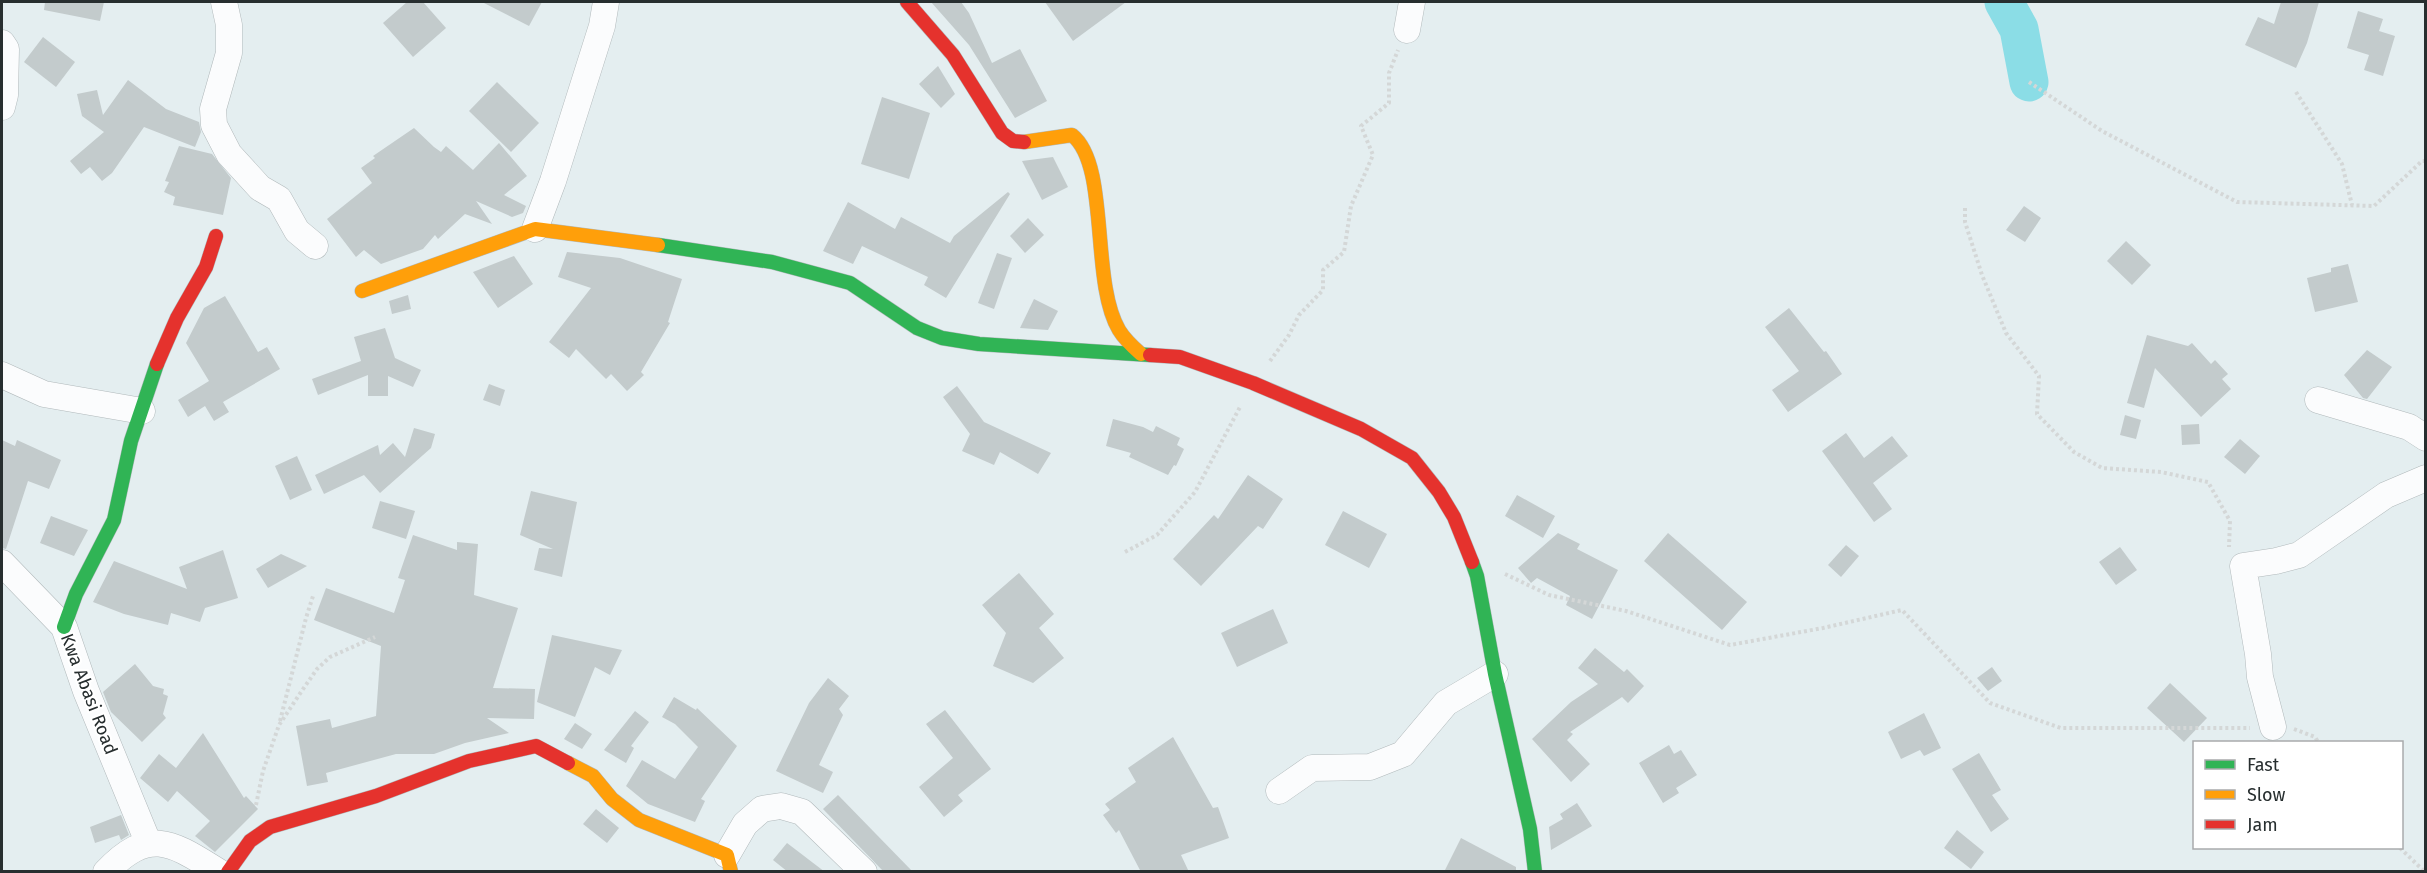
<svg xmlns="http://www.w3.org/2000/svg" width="2427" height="873" viewBox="0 0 2427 873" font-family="'Fira Sans',sans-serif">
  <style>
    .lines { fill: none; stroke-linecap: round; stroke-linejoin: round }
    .river { stroke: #8bdde6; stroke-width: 39 }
    .building { fill: #c3cbcc }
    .street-casing { stroke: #b1b9bb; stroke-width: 27 }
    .fast-casing { stroke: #b1b9bb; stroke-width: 15 }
    .slow-casing { stroke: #b1b9bb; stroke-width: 15 }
    .jam-casing { stroke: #b1b9bb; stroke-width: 15 }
    .path { stroke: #d4d7d7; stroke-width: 4; stroke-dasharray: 3 3; stroke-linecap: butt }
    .street { stroke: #fbfcfd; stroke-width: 26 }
    .fast { stroke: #30b455; stroke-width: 14 }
    .slow { stroke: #ff9f0a; stroke-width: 14 }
    .jam { stroke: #e5322d; stroke-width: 14 }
    .labels { text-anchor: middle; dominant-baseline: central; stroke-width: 4.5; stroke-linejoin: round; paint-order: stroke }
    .street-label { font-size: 18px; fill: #272e2f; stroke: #fff }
  </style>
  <rect width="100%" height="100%" fill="#e4eef0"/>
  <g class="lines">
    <!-- river -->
    <path class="river" d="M2004 2 2019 29 2029 82"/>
  </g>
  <!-- building -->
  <g class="building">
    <path d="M45 2H104L100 21 44 10Z"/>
    <path d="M407 2H423L446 28 413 57 383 23Z"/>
    <path d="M482 2H542L529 26Z"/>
    <path d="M931 2H961L969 13 992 63 1020 49 1047 101 1015 118 969 45Z"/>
    <path d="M1045 2H1126L1073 41Z"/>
    <path d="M2281 2H2319L2307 43 2296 68 2245 45 2258 17 2274 24Z"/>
    <path d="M2358 11 2383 19 2379 31 2395 36 2383 76 2364 70 2369 55 2347 48Z"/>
    <path d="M43 37 75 62 56 87 24 62Z"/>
    <path d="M938 66 955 94 941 108 919 84Z"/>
    <path d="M128 80 166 109 199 122 201 132 195 147 144 127 112 173 102 181 90 167 81 174 70 161 104 132 82 116 77 94 97 90 103 115Z"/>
    <path d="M497 82 539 123 511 152 469 111Z"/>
    <path d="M882 97 930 113 909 179 861 164Z"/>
    <path d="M414 128 434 147 441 152 446 146 473 170 499 143 527 176 504 195 526 206 523 213 512 217 476 201 492 224 465 214 438 239 435 235 423 249 381 264 364 250 356 257 327 219 372 183 361 168 375 158 373 156Z"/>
    <path d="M179 146 212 154 231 178 223 215 173 205 175 197 164 192 169 182 165 181Z"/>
    <path d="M1053 157 1068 187 1042 200 1022 161Z"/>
    <path d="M1008 192 1010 194 946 298 924 285 928 277 862 246 853 264 823 251 848 202 895 229 901 217 950 243 954 236Z"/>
    <path d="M2024 206 2041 218 2025 242 2006 230Z"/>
    <path d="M1028 218 1044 235 1025 253 1010 236Z"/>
    <path d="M2126 241 2151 265 2132 285 2107 261Z"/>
    <path d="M567 252 620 258 682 279 668 322 670 323 641 372 644 375 627 391 611 374 606 379 576 349 569 358 549 342 591 288 558 277Z"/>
    <path d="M997 253 1012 258 994 309 978 303Z"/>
    <path d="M514 256 533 284 498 308 473 272Z"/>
    <path d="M2348 264 2358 302 2315 312 2307 278 2331 272V268Z"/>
    <path d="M408 295 411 309 392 314 389 301Z"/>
    <path d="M225 296 258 352 267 347 280 369 223 402 229 412 214 421 205 406 188 417 178 400 209 381 186 343 204 308Z"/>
    <path d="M1034 299 1058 311 1048 330 1020 328Z"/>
    <path d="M1789 308 1824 352 1826 351 1842 374 1788 412 1772 390 1799 371 1765 327Z"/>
    <path d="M385 328 395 358 421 370 413 387 388 376V396H368V375L318 395 312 379 361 361 354 337Z"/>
    <path d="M2147 335 2188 346 2192 343 2211 364 2215 360 2228 374 2222 379 2231 389 2201 417 2155 368 2144 408 2127 403Z"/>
    <path d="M2367 350 2392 367 2367 399 2363 398 2344 375Z"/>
    <path d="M489 384 505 390 500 406 483 400Z"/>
    <path d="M957 386 984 422 1051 453 1038 474 1000 452 994 465 962 451 970 434 943 397Z"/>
    <path d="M2125 415 2141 420 2136 439 2120 435Z"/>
    <path d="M1113 419 1143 427 1153 432 1156 426 1180 438 1177 445 1184 449 1176 466 1174 465 1168 475 1129 457 1131 453 1106 446Z"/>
    <path d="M2199 424 2200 444 2182 445 2181 425Z"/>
    <path d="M414 428 435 434 431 448 380 493 364 475 324 494 315 475 378 445 380 455 393 443 405 457Z"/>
    <path d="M1846 433 1864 458 1892 436 1908 456 1873 483 1892 509 1874 522 1822 451Z"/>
    <path d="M2240 439 2260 456 2245 474 2224 457Z"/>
    <path d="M2 440 15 446 17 440 61 460 49 489 28 481 6 549 2 548Z"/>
    <path d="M297 456 312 490 290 500 275 466Z"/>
    <path d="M1248 475 1283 499 1263 529 1258 526 1201 586 1173 559 1214 515 1218 519Z"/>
    <path d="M531 491 577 502 562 577 534 570 539 548 553 549 520 535Z"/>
    <path d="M1517 495 1555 516 1543 538 1505 516Z"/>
    <path d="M380 501 415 511 406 539 372 528Z"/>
    <path d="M1343 511 1387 534 1369 568 1325 545Z"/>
    <path d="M51 516 88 530 74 556 40 543Z"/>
    <path d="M1558 533 1580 544 1577 549 1618 570 1592 619 1566 605 1570 596 1537 578 1531 583 1518 568Z"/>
    <path d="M1668 533 1747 602 1722 630 1644 561Z"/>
    <path d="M413 535 457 550V542L478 544 474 595 518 608 493 688 535 689 534 719 487 718 509 733 465 743 434 754H396L326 773 328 782 307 786 296 726 330 719 332 728 376 716 381 646 314 620 326 588 394 613 405 580 398 578Z"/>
    <path d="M1846 545 1859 556 1841 577 1828 565Z"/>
    <path d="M2120 547 2137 570 2116 585 2099 562Z"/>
    <path d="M223 550 238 598 205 608 200 622 171 613 168 625 124 614 93 602 114 561 187 589 179 567Z"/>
    <path d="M281 554 307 566 268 588 256 569Z"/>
    <path d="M1019 573 1054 614 1039 628 1064 658 1033 683 993 666 1006 633 982 605Z"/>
    <path d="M1273 609 1288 643 1237 667 1221 633Z"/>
    <path d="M552 635 622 650 610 675 595 667 575 717 537 702Z"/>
    <path d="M1595 648 1624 672 1627 669 1644 686 1628 703 1622 697 1570 732 1573 734 1567 740 1590 764 1571 782 1532 739 1571 702 1598 684 1578 668Z"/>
    <path d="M135 664 153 686 164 689 163 694 168 696 163 714 166 718 142 742 111 712 103 692Z"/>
    <path d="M1992 667 2002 681 1988 691 1977 678Z"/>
    <path d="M828 678 849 696 839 709 843 715 819 765 833 772 823 793 776 771 809 703Z"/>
    <path d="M2170 683 2207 718 2184 742 2147 708Z"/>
    <path d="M674 697 696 710 697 708 737 746 701 799 705 801 695 822 648 804 626 786 642 760 675 779 698 747 675 724 662 717Z"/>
    <path d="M945 710 991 769 958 795 963 801 944 817 919 787 953 758 926 724Z"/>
    <path d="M635 711 649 722 631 746 634 748 626 763 604 750Z"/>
    <path d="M1924 713 1941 748 1924 756 1920 750 1901 759 1888 732Z"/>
    <path d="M575 723 592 734 582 749 564 739Z"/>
    <path d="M203 733 244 798 246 796 258 809 215 852 195 836 210 821 177 791 168 802 140 778 159 754 176 768Z"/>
    <path d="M1173 737 1213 808 1218 807 1229 838 1181 855 1189 872H1141L1119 830 1116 833 1103 815 1110 810 1105 804 1136 782 1128 768Z"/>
    <path d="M1669 745 1674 754 1681 750 1697 775 1676 788 1679 793 1663 803 1639 763Z"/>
    <path d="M1979 753 2001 790 1992 795 2009 819 1991 832 1952 769Z"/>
    <path d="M838 795 913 872H884L823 809Z"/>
    <path d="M1577 803 1592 826 1551 850 1549 827 1563 819 1560 814Z"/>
    <path d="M596 809 619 828 607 843 583 824Z"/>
    <path d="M121 815 129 835 121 840 119 835 95 843 90 827Z"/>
    <path d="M1957 830 1984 852 1971 869 1944 848Z"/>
    <path d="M1461 838 1516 867V872H1444Z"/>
    <path d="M787 843 825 872H788L773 860Z"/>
  </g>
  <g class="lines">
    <!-- street casing -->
    <g class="street-casing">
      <g id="street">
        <path d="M224 2 229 25V53L213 109 214 125 229 154 260 188 279 199 297 231 315 246"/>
        <path d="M1407 30 1412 2"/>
        <path d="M2 43 6 49 5 95 2 107"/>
        <path d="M535 229 553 181 602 26 606 2"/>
        <path d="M2 375 44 394 142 411"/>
        <path d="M2318 400 2409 427 2426 438"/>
        <path d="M2 563 64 627 86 691 148 842"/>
        <path d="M2273 727 2260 677 2258 654 2243 566 2276 561 2299 555 2386 495 2426 478"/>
        <path d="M1279 791 1312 768 1370 767 1403 754 1446 703 1495 674"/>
        <path d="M727 855 745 824 762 809 781 806 802 812 864 872"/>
        <path d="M106 872C150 826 172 843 219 872"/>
      </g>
    </g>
    <!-- fast casing -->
    <g class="fast-casing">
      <g id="fast">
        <path d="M658 245 772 262 850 283 917 328 942 338 979 344 1150 355"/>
        <path d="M1472 562 1477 576 1495 674 1530 829 1535 872"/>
        <path d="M64 627 76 594 114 520 131 441 157 364"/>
      </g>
    </g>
    <!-- slow casing -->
    <g class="slow-casing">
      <g id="slow">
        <path d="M1024 142 1072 135C1110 165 1090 281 1119 330 1125 340 1133 347 1141 354"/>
        <path d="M362 291 535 229 658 245"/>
        <path d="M568 763 593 776 612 799 639 820 727 855 731 872"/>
      </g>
    </g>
    <!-- jam casing -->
    <g class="jam-casing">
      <g id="jam">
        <path d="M907 2 953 55 1002 133 1013 141 1024 142"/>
        <path d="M1150 355 1180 357 1253 383 1361 429 1412 458 1439 492 1454 517 1472 562"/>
        <path d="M157 364 177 318 206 267 216 236"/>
        <path d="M228 872 250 841 270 827 376 796 469 761 536 746 568 763"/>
      </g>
    </g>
    <!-- path -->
    <g class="path">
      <path d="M2029 82 2102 131 2237 202 2374 206 2422 161H2426"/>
      <path d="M2296 92 2342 164 2352 205"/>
      <path d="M1965 208V222L1982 275 2006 333 2039 376 2037 414 2074 452 2102 468 2161 472 2208 482 2230 521 2229 547"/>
      <path d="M1270 361 1289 335 1299 315 1323 290V270L1344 252 1351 206 1373 155 1361 126 1389 103V73L1398 50"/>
      <path d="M1125 552 1157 535 1195 492 1240 407"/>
      <path d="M1505 574 1549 595 1626 611 1730 645 1823 628 1902 610 1990 703 2061 728H2250"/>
      <path d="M280 721 306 618 313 596"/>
      <path d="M2294 729 2315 737 2318 742"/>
      <path d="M256 805 263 771 279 725 301 692 317 669 330 657 375 637"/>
      <path d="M2400 848 2425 872"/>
    </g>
    <!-- street -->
    <use href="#street" class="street"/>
    <!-- fast -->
    <use href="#fast" class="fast"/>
    <!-- slow -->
    <use href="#slow" class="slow"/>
    <!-- jam -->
    <use href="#jam" class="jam"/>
  </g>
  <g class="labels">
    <!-- street labels -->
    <g class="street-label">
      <text transform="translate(89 694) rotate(69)">Kwa Abasi Road</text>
    </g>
  </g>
  <!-- border -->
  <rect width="2427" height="873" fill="none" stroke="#272e2f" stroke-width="6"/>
  <!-- legend -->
  <rect x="2193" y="741" width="210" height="108" fill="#ffffff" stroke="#a9abac" stroke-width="1.5"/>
  <rect x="2205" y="760" width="30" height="9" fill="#30b455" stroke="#a9abac" stroke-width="1.5"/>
  <text x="2247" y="771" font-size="18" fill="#272e2f">Fast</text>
  <rect x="2205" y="790" width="30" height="9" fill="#ff9f0a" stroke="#a9abac" stroke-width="1.5"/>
  <text x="2247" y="801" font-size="18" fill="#272e2f">Slow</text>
  <rect x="2205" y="820" width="30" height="9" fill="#e5322d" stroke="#a9abac" stroke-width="1.5"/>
  <text x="2247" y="831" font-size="18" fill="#272e2f">Jam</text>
</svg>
